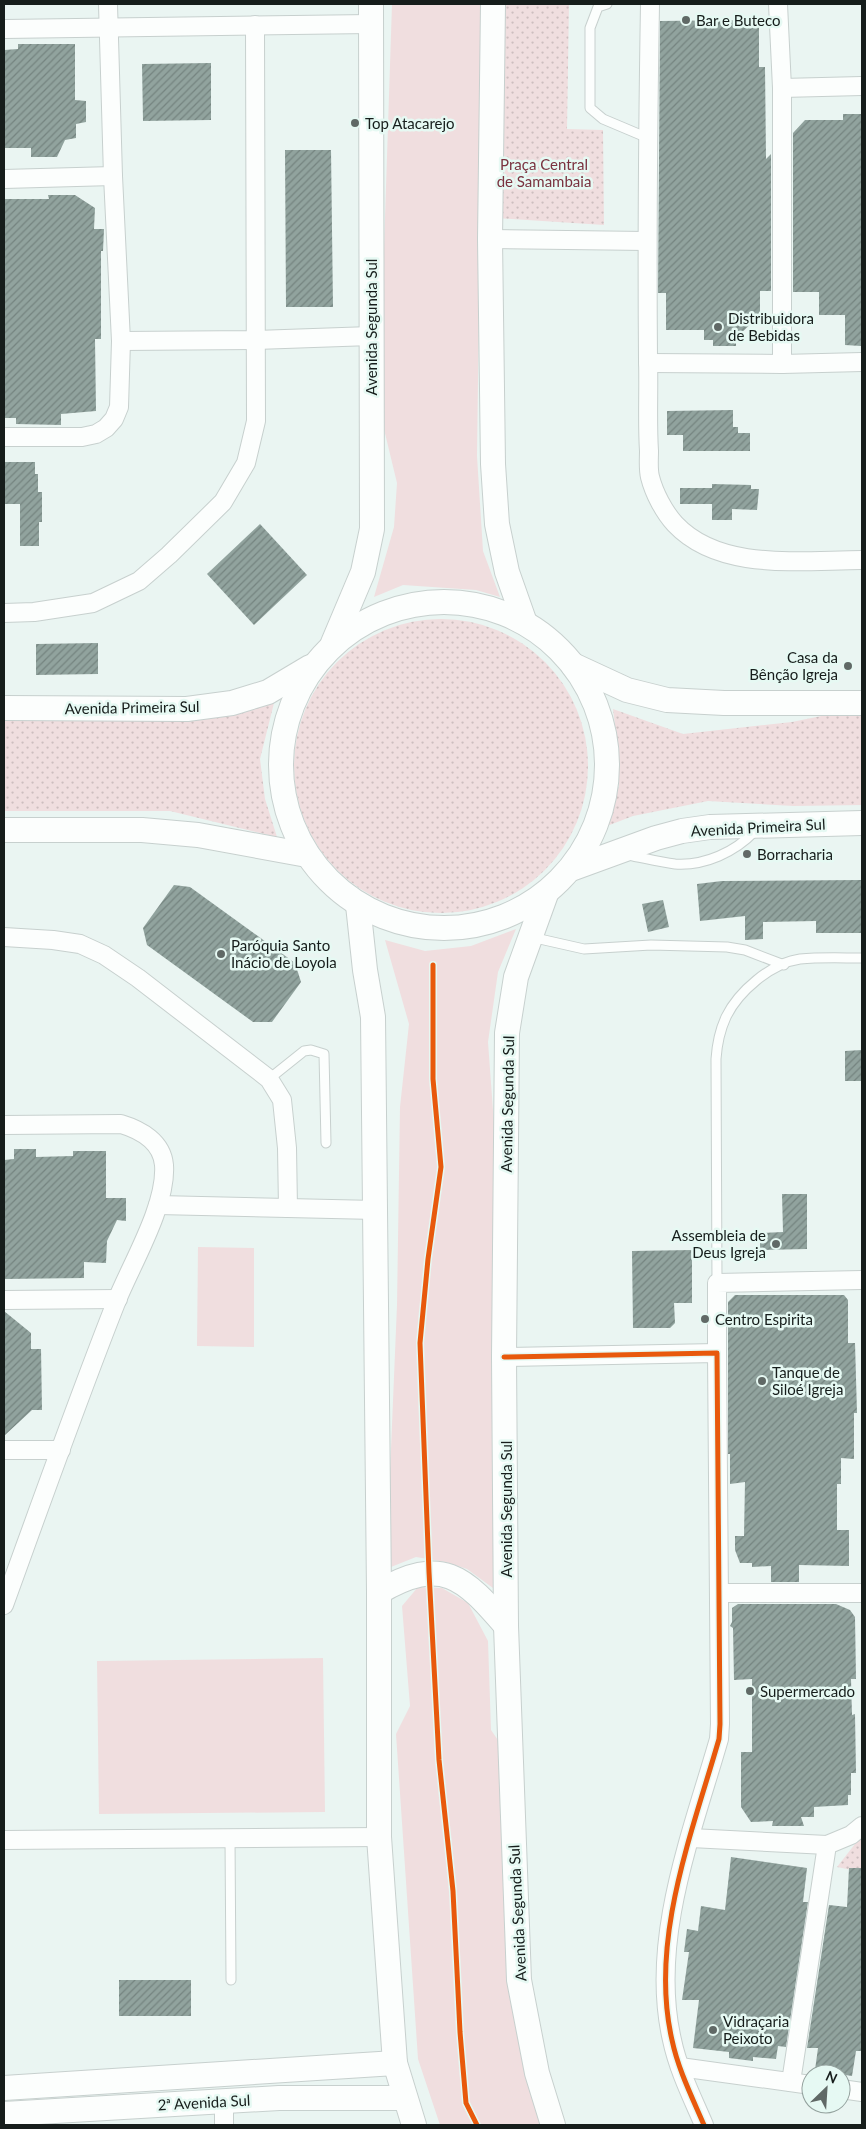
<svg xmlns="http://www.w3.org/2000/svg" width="866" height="2129" viewBox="0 0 866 2129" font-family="Lato,sans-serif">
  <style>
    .grass { fill: #f0dedf }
    .park { fill: url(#park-dots) }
    .building { fill: url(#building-hatch) }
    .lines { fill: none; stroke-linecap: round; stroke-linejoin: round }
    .lane-casing { stroke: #c7d0ce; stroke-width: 11 }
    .street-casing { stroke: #c7d0ce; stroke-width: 20 }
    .secondary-casing { stroke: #c7d0ce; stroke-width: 26 }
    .lane { stroke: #fcfefd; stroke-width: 9 }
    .street { stroke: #fcfefd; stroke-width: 18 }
    .secondary { stroke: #fcfefd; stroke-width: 24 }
    .cycleway-casing { stroke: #e6f9f3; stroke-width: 8 }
    .cycleway { stroke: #e8590c; stroke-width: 5 }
    .poi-dot { fill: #606966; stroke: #e6f9f3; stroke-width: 2 }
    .labels { text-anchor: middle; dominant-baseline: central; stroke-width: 5; stroke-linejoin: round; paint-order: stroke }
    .poi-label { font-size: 15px; fill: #161d1b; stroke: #e6f9f3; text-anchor: start }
    .park-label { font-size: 15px; fill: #7a323f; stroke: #e6f9f3 }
    .street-label { font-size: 15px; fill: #161d1b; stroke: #e6f9f3 }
  </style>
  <defs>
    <pattern id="park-dots" width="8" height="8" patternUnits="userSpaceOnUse" patternTransform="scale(1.25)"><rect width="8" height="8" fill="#f0dedf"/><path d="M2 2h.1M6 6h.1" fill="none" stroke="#cdbebf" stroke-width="1.8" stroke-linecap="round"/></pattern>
    <pattern id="building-hatch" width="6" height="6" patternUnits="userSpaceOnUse" patternTransform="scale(1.25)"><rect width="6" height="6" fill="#91a39e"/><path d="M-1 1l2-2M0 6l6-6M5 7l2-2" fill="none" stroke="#758480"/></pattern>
  </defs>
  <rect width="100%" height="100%" fill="#eaf5f2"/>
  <!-- grass -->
  <g class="grass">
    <path d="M392 4H483L477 456 483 551 500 597 476 590 403 585 374 597 394 527 397 483 383 425 381 340Z"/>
    <path d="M516 929 498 972 488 1042 494 1124 493 1588 467 1569 446 1562 416 1557 386 1569 397 1305 400 1107 409 1024 385 940 425 951 471 946Z"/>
    <path d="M198 1247 254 1248V1347L197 1346Z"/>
    <path d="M418 1587 442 1588 468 1603 488 1641 491 1730 500 1743 543 2125H440L418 2059 396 1734 410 1706 402 1606Z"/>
    <path d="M323 1658 325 1812 99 1814 97 1661Z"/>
  </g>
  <!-- park -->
  <g class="park">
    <path d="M496 4H569L567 129 603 130 604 225 496 218Z"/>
    <circle cx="441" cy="766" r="147"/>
    <path d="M275 699 260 759 265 799 277 837 170 811H4V717Z"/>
    <path d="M613 709 683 734 792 722 831 714 862 713V805L794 806 708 801 633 816 607 826 619 786V758Z"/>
    <path d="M862 1835V1872L837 1867Z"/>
  </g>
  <!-- building -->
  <g class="building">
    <path d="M749 20 759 25V67H765L766 159 771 154V291H760V315L736 338V346H713V340H704V330H666V293H658L660 21Z"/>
    <path d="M18 44H75V100L86 101V122L76 124V138L65 140 57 157H31V148H4V50L18 49Z"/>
    <path d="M211 63V120L143 121 142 64Z"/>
    <path d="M843 114H862L861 346 845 345V315H819V292H793V133L805 120H843Z"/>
    <path d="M285 150H331L333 307H286Z"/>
    <path d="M48 195H75L95 208 94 229H104L103 251H101V339H95L96 411 61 414V425L16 424V418H4V199H49Z"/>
    <path d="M733 410V427H738V433H750V451H683V435H667V411Z"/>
    <path d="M4 462H35V474H38V492H42V522H39V546H20V504H4Z"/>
    <path d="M712 484 751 485V489H759L757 510 732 509V520H712V504H680V488H712Z"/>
    <path d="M260 524 307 575 254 625 207 574Z"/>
    <path d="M98 643V674L36 675V644Z"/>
    <path d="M862 880V933H816V921L763 922V939L745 940V916L700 921 697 884 722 881Z"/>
    <path d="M174 885 190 887 295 963 301 982 272 1022H253L147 945 143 928Z"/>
    <path d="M663 900 669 927 648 932 642 904Z"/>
    <path d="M862 1050V1081H845V1051Z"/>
    <path d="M14 1149H36V1157L73 1156V1151H106V1198H126V1221L117 1220 107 1241 106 1263 84 1262V1278L4 1279V1160L14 1159Z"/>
    <path d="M782 1194H807V1249L760 1250V1233L783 1232Z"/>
    <path d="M692 1250V1303H674L675 1323 670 1328H633L632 1251Z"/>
    <path d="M735 1295H844L848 1300V1343H855L857 1413H854V1459L841 1458V1484H837V1530H849V1566L799 1565V1582H771V1566L752 1567V1563H740L735 1550V1536H744L745 1482 730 1484V1454H728V1302Z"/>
    <path d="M4 1311 31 1333V1349H41L42 1410H32L4 1436Z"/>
    <path d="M738 1604H836L850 1610 855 1617 856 1679H851L852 1715 855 1714 856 1773H851V1795H848V1805L814 1807V1817H801L804 1826H772L773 1821 751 1822 741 1807V1752H752V1679L734 1680 733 1628 730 1626 732 1622V1608Z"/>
    <path d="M731 1857 807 1868 803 1902H808L786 2047 778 2046 776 2059 753 2057V2061L729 2058V2052L693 2048 699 2000H682L689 1952H684L687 1929 698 1931 701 1906 725 1910Z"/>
    <path d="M849 1868H862V2051H856L852 2076 815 2070 818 2048H807L829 1905 847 1907Z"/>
    <rect x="119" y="1980" width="72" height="36"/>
  </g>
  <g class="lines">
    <!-- lane casing -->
    <g class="lane-casing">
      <g id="lane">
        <path d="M607 4 598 7 590 28V108L603 119 648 138"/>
        <path d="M628 855C644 858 659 862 675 864 705 866 735 852 755 831"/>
        <path d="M531 937 584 949 651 945 727 947 745 950 784 965"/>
        <path d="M269 1079 304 1051 311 1050 324 1054 326 1143"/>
        <path d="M717 1283 716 1059C717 1044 720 1030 726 1017 738 992 771 963 800 959 820 957 842 958 862 958"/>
        <path d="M230 1838 231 1980"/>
      </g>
    </g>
    <!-- street casing -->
    <g class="street-casing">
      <g id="street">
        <path d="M650 4C648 123 647 241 648 360 649 390 647 420 649 451 649 459 648 469 650 477 654 493 664 512 675 524 720 572 802 560 862 560"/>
        <path d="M778 4 782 88V364"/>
        <path d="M4 29 371 24"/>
        <path d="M782 88 862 86"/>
        <path d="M4 179 113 176"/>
        <path d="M490 239 646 241"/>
        <path d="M121 341 256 340 371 336"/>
        <path d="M648 363 782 364 862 362"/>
        <path d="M4 437H82L96 434 106 428 114 419 119 407 121 341 113 176 108 4"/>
        <path d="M4 613 34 612 93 603 139 581 169 555 223 502 246 463 256 421 255 25"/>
        <path d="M4 937 53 940 80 944 104 955 138 978 269 1079 282 1100 287 1148 288 1208"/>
        <path d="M4 1125 121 1124C141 1130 162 1142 164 1165 167 1205 132 1263 117 1300 77 1401 41 1503 4 1605"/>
        <path d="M158 1205 376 1210"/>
        <path d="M4 1300 118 1299"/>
        <path d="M717 1353V1283L862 1280"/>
        <path d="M504 1357 717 1353 720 1724 719 1739C692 1833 649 1941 672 2040 678 2069 692 2097 704 2125"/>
        <path d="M4 1450H61"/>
        <path d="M720 1593H862"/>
        <path d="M691 1838 827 1845"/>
        <path d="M4 1840 379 1837"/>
        <path d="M680 2067 811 2085"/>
        <path d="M791 2082 827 1845 851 1835 862 1826"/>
        <path d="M841 2089 862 2092"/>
        <path d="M224 2125V2101"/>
      </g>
    </g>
    <!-- secondary casing -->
    <g class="secondary-casing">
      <g id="secondary">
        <path d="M493 4 490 239 493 464 497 524 507 572 525 623"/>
        <circle cx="444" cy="765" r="163"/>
        <path d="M333 643 363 572 372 529 371 4"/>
        <path d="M573 665 627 690 667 700 724 703H862"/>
        <path d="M4 708 187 709 232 703 268 692 310 667"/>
        <path d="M4 830H142L198 835 307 855"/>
        <path d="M571 869 656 838 682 831 710 827 862 823"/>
        <path d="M546 894 516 977 507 1033 504 1357 506 1626 519 1980 537 2073 553 2125"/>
        <path d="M358 905 365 970 373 1017 379 1592V1837L395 2063 414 2125"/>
        <path d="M379 1592C442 1555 464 1577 506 1626"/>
        <path d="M4 2088 395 2063"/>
        <path d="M4 2114 279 2098H404"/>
      </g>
    </g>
    <!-- lane -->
    <use href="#lane" class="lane"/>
    <!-- street -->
    <use href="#street" class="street"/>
    <!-- secondary -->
    <use href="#secondary" class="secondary"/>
    <!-- cycleway casing -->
    <g class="cycleway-casing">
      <g id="cycleway">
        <path d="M433 965V1079L441 1167 428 1259 420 1343 429 1572 439 1760 453 1891 460 2032 466 2103 477 2125"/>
        <path d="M504 1357 717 1353 720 1724 719 1739C692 1833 649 1941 672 2040 678 2069 692 2097 704 2125"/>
      </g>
    </g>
    <!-- cycleway -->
    <use href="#cycleway" class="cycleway"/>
  </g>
  <!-- markers -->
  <g class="poi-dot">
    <circle cx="686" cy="20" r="5"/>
    <circle cx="355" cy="123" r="5"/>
    <circle cx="718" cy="327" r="5"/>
    <circle cx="848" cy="666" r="5"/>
    <circle cx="747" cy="854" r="5"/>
    <circle cx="221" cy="954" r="5"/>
    <circle cx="776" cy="1244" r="5"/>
    <circle cx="705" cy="1319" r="5"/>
    <circle cx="762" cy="1381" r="5"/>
    <circle cx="750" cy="1691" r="5"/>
    <circle cx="713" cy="2030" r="5"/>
  </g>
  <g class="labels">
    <!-- poi labels -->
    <g class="poi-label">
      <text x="696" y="20">Bar e Buteco</text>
      <text x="365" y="123">Top Atacarejo</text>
      <text x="728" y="318">Distribuidora<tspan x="728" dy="17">de Bebidas</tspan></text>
      <text x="838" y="657" text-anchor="end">Casa da<tspan x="838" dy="17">Bênção Igreja</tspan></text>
      <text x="757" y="854">Borracharia</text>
      <text x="231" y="945">Paróquia Santo<tspan x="231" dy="17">Inácio de Loyola</tspan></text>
      <text x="766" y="1235" text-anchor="end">Assembleia de<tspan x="766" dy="17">Deus Igreja</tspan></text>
      <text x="715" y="1319">Centro Espirita</text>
      <text x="772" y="1372">Tanque de<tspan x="772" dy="17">Siloé Igreja</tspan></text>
      <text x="760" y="1691">Supermercado</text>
      <text x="723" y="2021">Vidraçaria<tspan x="723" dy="17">Peixoto</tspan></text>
    </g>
    <!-- park labels -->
    <g class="park-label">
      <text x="544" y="164">Praça Central<tspan x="544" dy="17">de Samambaia</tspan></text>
    </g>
    <!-- street labels -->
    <g class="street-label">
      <text transform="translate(371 327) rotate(-90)">Avenida Segunda Sul</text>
      <text transform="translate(132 707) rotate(-1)">Avenida Primeira Sul</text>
      <text transform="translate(758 827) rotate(-3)">Avenida Primeira Sul</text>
      <text transform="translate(507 1104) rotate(-89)">Avenida Segunda Sul</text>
      <text transform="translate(506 1509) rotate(-90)">Avenida Segunda Sul</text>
      <text transform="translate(517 1913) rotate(-93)">Avenida Segunda Sul</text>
      <text transform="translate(204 2102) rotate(-3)">2ᵃ Avenida Sul</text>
    </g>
  </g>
  <!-- border -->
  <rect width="866" height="2129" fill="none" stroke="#161d1b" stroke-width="10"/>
  <!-- north arrow -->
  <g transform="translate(826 2089) rotate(25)"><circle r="24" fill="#e6f9f3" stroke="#93a19d"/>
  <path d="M0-4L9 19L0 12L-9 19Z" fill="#606966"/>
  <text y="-8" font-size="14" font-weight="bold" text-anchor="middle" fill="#161d1b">N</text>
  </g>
</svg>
